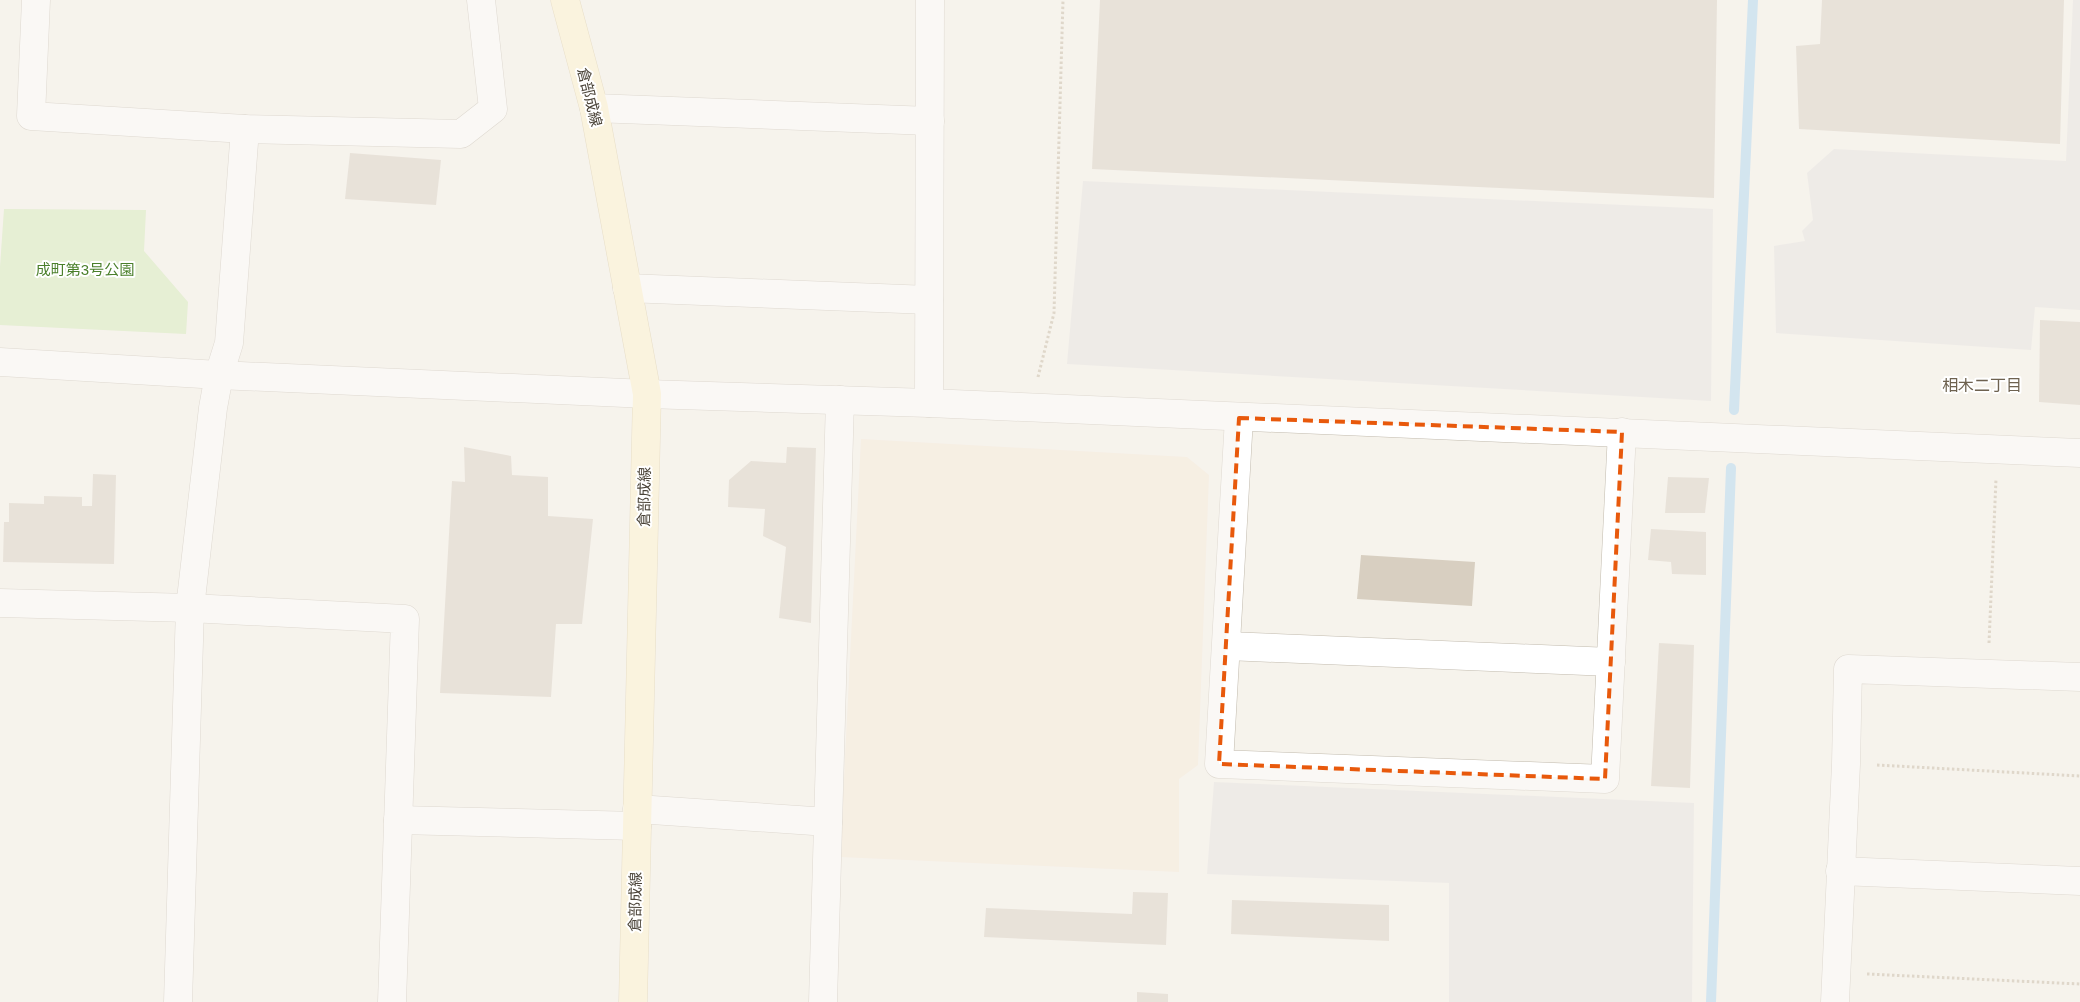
<svg xmlns="http://www.w3.org/2000/svg" width="2080" height="1002" viewBox="0 0 2080 1002" font-family="Arial,'Noto Sans JP',sans-serif">
  <style>
    .commercial { fill: #f7ead8 }
    .green { fill: #d2eab5 }
    .parking { fill: #e5e3e0 }
    .lines { fill: none; stroke-linecap: round; stroke-linejoin: round }
    .stream { stroke: #a9d4f2; stroke-width: 10 }
    .building { fill: #d8cfc1 }
    .minor-casing { stroke: #c2bbae; stroke-width: 29 }
    .tertiary-casing { stroke: #c2bbae; stroke-width: 29 }
    .secondary-casing { stroke: #d6c79b; stroke-width: 29 }
    .path { stroke: #c4b79f; stroke-width: 3; stroke-dasharray: 2.5 2.5; stroke-linecap: butt }
    .minor { stroke: #fff; stroke-width: 28 }
    .tertiary { stroke: #fff; stroke-width: 28 }
    .secondary { stroke: #fff3cd; stroke-width: 28 }
    .marked { fill: none; stroke: #e8590c; stroke-width: 4; stroke-dasharray: 10 6; stroke-linejoin: round }
    .labels { text-anchor: middle; dominant-baseline: central; stroke-width: 4; stroke-linejoin: round; paint-order: stroke }
    .street-label { font-size: 15px; fill: #4b4439; stroke: #fff }
    .park-label { font-size: 15px; fill: #4a7f2a; stroke: #fff }
    .neighbourhood-label { font-size: 16px; fill: #6e6250; stroke: #fff }
  </style>
  <rect width="100%" height="100%" fill="#f6f3ec"/>
  <!-- commercial -->
  <path class="commercial" d="M861 439 1187 457 1209 475 1198 765 1179 779V872L840 857Z"/>
  <!-- green -->
  <path class="green" d="M4 209 146 210 144 251 188 302 186 334 0 325V267Z"/>
  <!-- parking -->
  <g class="parking">
    <path d="M2073 0H2080V310L2035 307 2031 350 1776 333 1774 246 1805 241 1802 231 1813 220 1807 173 1834 149 2066 161Z"/>
    <path d="M1083 181 1713 209 1711 401 1067 364Z"/>
    <path d="M1214 782 1694 803 1692 1002H1449V883L1207 874Z"/>
  </g>
  <g class="lines">
    <!-- stream -->
    <g class="stream">
      <path d="M1734 410 1753 0"/>
      <path d="M1711 1002 1731 468"/>
    </g>
  </g>
  <!-- building -->
  <g class="building">
    <path d="M1100 0H1717L1714 198 1092 169Z"/>
    <path d="M1822 0H2064L2060 144 1799 129 1796 46 1820 44Z"/>
    <path d="M350 153 441 160 436 205 345 199Z"/>
    <path d="M2040 320 2080 322V405L2039 402Z"/>
    <path d="M464 447 511 456 512 475 548 477V516L593 519 582 624H556L551 697 440 693 452 481 465 482Z"/>
    <path d="M787 447 816 448 811 623 779 618 786 547 763 536 765 509 728 507 729 480 751 461 786 463Z"/>
    <path d="M93 474 116 475 114 564 3 562 4 522H9V503L44 504V496L82 497V506H92Z"/>
    <path d="M1668 477 1709 478 1705 513H1665Z"/>
    <path d="M1651 529 1706 532V575L1672 574 1671 562 1648 560Z"/>
    <path d="M1361 555 1475 562 1472 606 1357 599Z"/>
    <path d="M1659 643 1694 645 1690 788 1651 786Z"/>
    <path d="M1133 892 1168 893 1166 945 984 937 986 908 1132 914Z"/>
    <path d="M1232 900 1389 905V941L1231 934Z"/>
    <path d="M1137 992 1168 994V1002H1137Z"/>
  </g>
  <g class="lines">
    <!-- minor casing -->
    <g class="minor-casing">
      <g id="minor">
        <path d="M36 0 31 116 245 129 461 134 493 109 481 0"/>
        <path d="M594 108 930 121"/>
        <path d="M627 288 929 300"/>
        <path d="M929 403 930 0"/>
        <path d="M0 603 190 608 405 619 392 1002"/>
        <path d="M1227 646 1611 662"/>
        <path d="M637 809 828 822"/>
        <path d="M398 820 637 826"/>
        <path d="M1840 871 2080 881"/>
        <path d="M178 1002 190 608 213 408 219 375 229 343 245 129"/>
        <path d="M823 1002 840 400"/>
        <path d="M1835 1002 1846 764 1848 669 2080 677"/>
      </g>
    </g>
    <!-- tertiary casing -->
    <g class="tertiary-casing">
      <g id="tertiary">
        <path d="M0 362 219 375 647 394 929 403 2080 453"/>
        <path d="M1239 418 1219 764 1605 779 1622 432"/>
      </g>
    </g>
    <!-- secondary casing -->
    <g class="secondary-casing">
      <path id="secondary" d="M565 0 594 108 647 394 633 1002"/>
    </g>
    <!-- path -->
    <g class="path">
      <path d="M1038 377 1054 313 1063 0"/>
      <path d="M1989 643 1996 479"/>
      <path d="M1877 765 2080 776"/>
      <path d="M1867 974 2080 984"/>
    </g>
    <!-- minor -->
    <use href="#minor" class="minor"/>
    <!-- tertiary -->
    <use href="#tertiary" class="tertiary"/>
    <!-- secondary -->
    <use href="#secondary" class="secondary"/>
  </g>
  <!-- marked area -->
  <path d="M0 0H2080V1002H0ZM1239 418 1622 432 1605 779 1219 764Z" fill="#f6f3ec" fill-opacity=".55" fill-rule="evenodd"/>
  <path class="marked" d="M1239 418 1622 432 1605 779 1219 764Z"/>
  <g class="labels">
    <!-- street labels -->
    <g class="street-label">
      <text transform="translate(590 97) rotate(76)">倉部成線</text>
      <text transform="translate(644 497) rotate(-89)">倉部成線</text>
      <text transform="translate(635 902) rotate(-89)">倉部成線</text>
    </g>
    <!-- park labels -->
    <g class="park-label">
      <text x="85" y="269">成町第3号公園</text>
    </g>
    <!-- neighbourhood labels -->
    <g class="neighbourhood-label">
      <text x="1982" y="385">相木二丁目</text>
    </g>
  </g>
</svg>
